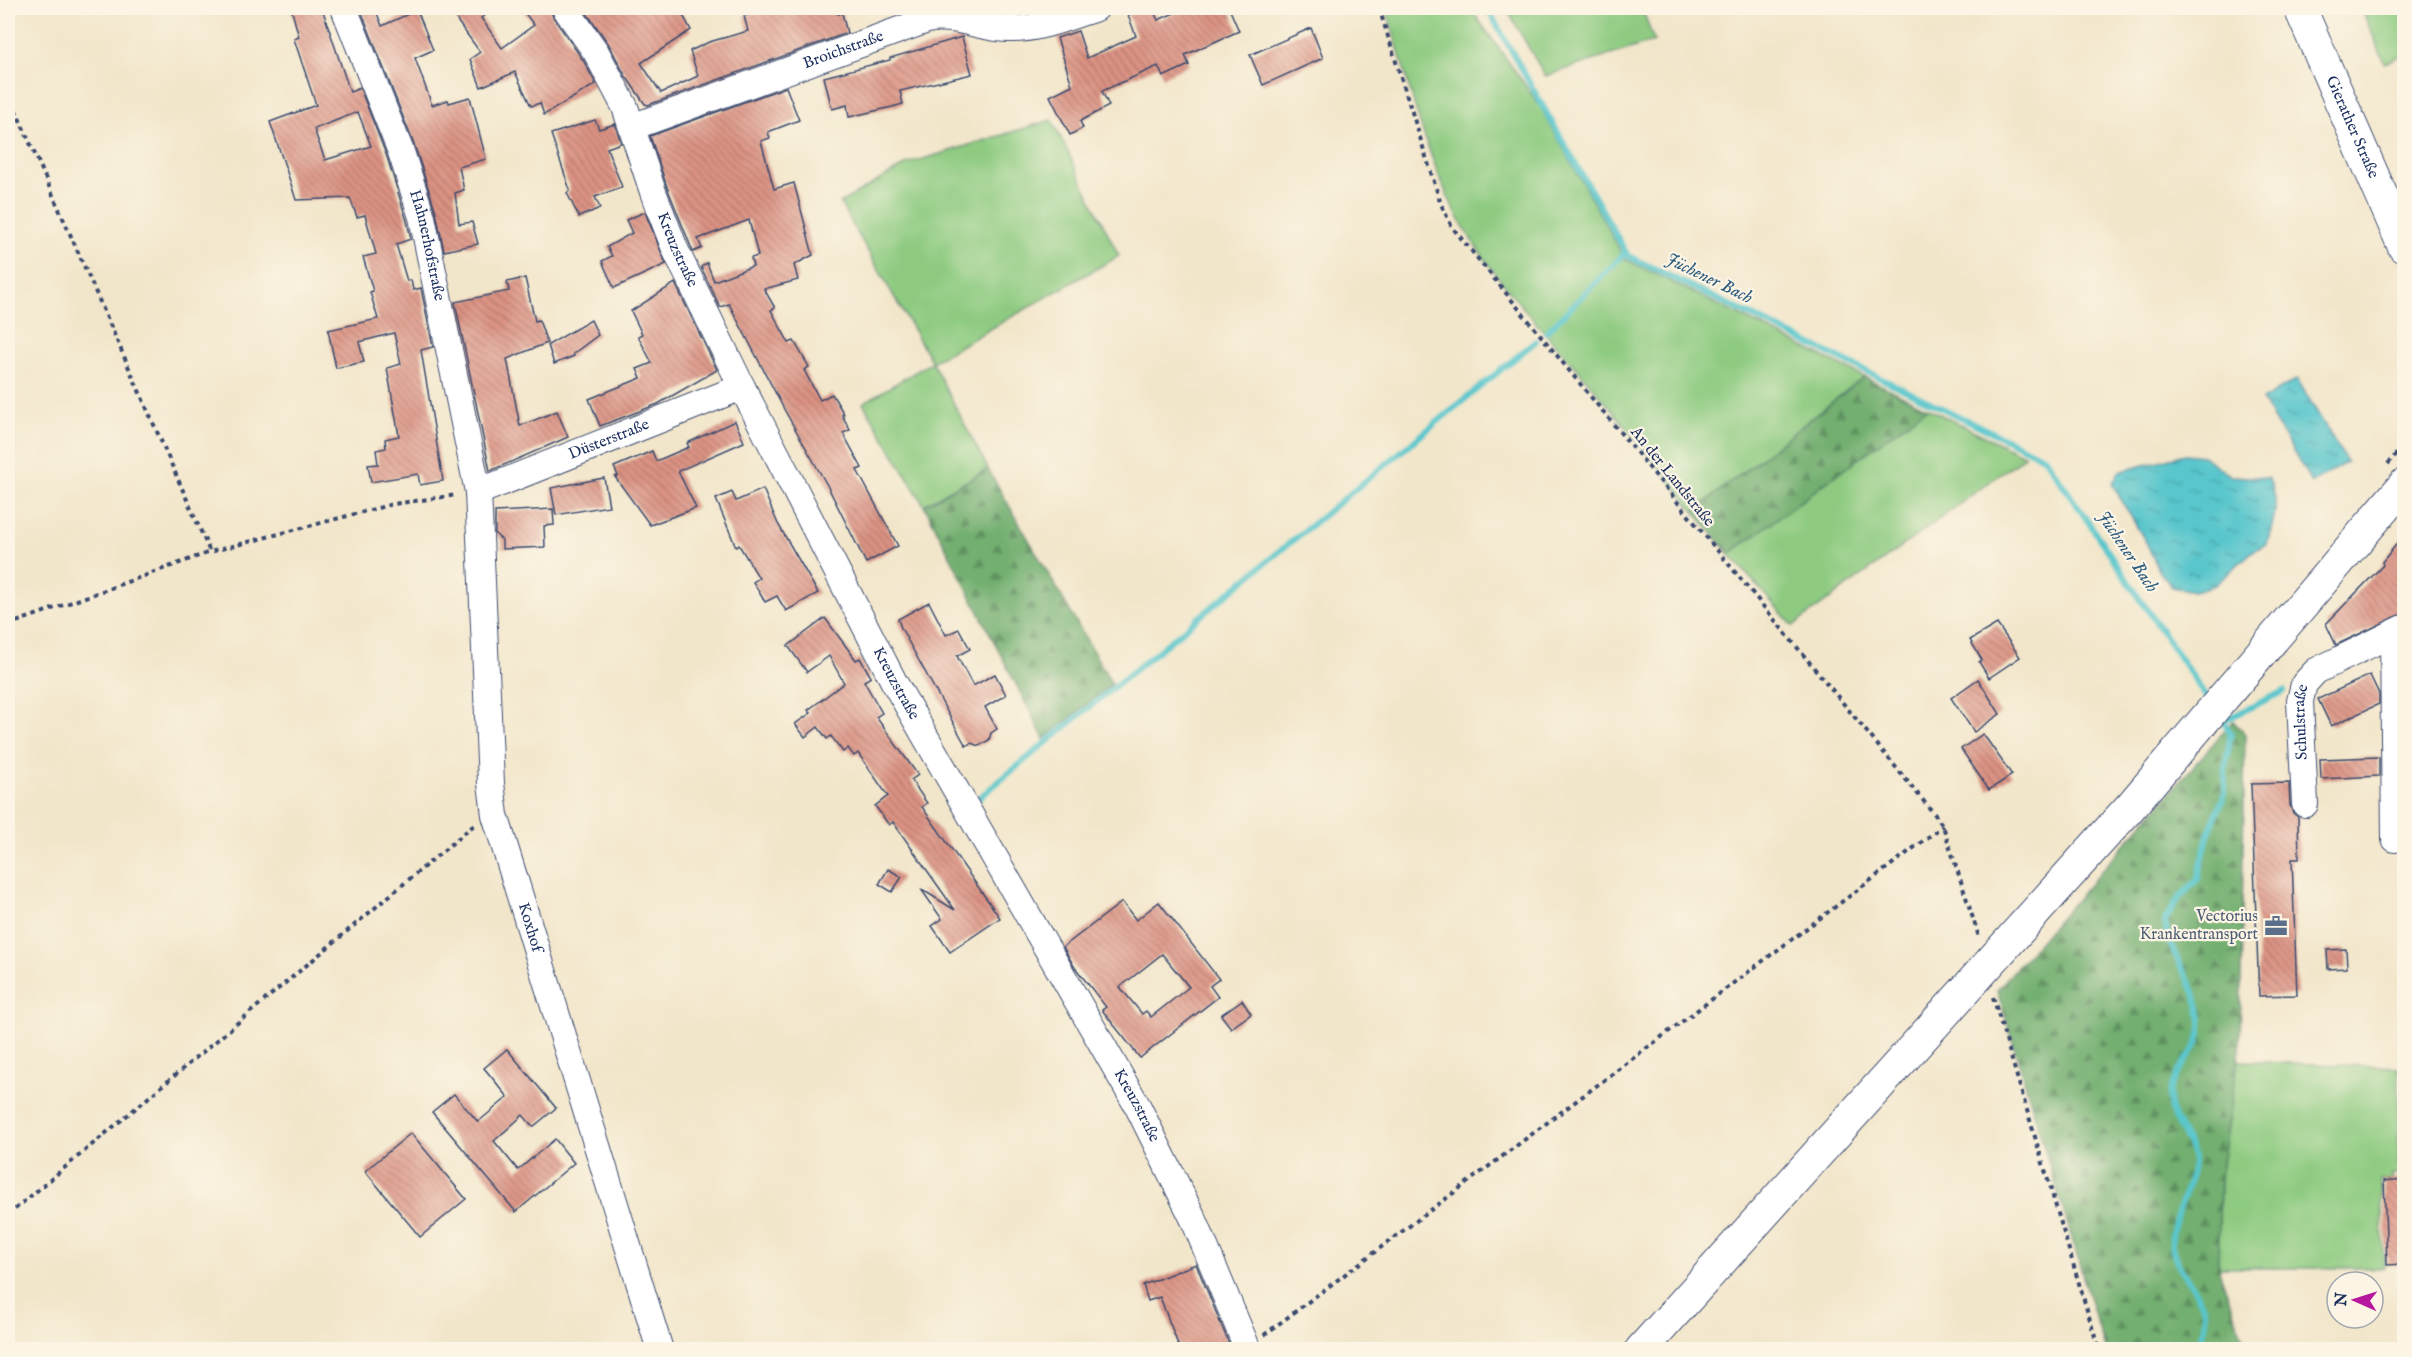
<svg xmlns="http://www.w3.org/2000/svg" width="2412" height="1357" viewBox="0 0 2412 1357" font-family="'IM FELL English',serif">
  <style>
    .grass { fill: #8ecb81; stroke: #547d70; stroke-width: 1.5 }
    .forest { fill: url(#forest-firs); stroke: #466f66; stroke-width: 1.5 }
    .water { fill: url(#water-ripples); stroke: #3a7a95; stroke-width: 1.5 }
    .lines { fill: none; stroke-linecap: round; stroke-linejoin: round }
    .stream { stroke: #58c6cc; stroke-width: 6 }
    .building { fill: url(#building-back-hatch); fill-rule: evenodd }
    .minor-casing { stroke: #3b4a6e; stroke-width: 28 }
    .major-casing { stroke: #3b4a6e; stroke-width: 34 }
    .path { stroke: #3b4a6e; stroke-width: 4; stroke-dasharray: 4.5 4.5; stroke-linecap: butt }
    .minor { stroke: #fff; stroke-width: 26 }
    .major { stroke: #fff; stroke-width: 32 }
    .labels { text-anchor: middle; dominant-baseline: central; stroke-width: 4.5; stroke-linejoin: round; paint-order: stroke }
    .street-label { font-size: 16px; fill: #1b2f5e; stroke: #fcf5e5 }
    .service-label { font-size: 16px; fill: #4e5e75; stroke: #fcf5e5; text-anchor: end }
    .water-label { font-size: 18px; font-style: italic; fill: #2d5c7f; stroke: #fcf5e5 }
  </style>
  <defs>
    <pattern id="forest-firs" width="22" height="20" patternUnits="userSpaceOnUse" patternTransform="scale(1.5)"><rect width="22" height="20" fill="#72af6f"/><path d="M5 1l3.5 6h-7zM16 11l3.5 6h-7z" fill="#5d8f5e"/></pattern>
    <pattern id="water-ripples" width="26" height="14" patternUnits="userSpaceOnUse" patternTransform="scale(1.5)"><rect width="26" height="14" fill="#58c6cc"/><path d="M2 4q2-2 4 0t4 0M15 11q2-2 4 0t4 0" fill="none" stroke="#48a1a9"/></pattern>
    <pattern id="building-back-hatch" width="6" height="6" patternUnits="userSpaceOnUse" patternTransform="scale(1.5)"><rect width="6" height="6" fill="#dc9383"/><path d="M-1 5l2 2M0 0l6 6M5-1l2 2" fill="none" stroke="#b2786e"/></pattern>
  </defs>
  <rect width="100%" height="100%" fill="#fcf5e5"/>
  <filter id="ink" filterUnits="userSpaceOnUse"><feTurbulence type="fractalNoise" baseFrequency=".0167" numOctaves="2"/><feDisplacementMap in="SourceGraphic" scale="12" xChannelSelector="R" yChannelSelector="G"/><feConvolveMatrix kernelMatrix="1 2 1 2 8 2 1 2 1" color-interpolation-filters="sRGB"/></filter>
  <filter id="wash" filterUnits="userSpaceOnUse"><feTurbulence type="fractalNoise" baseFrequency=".008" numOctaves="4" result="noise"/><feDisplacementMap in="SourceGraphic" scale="24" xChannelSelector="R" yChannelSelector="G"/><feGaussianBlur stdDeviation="1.35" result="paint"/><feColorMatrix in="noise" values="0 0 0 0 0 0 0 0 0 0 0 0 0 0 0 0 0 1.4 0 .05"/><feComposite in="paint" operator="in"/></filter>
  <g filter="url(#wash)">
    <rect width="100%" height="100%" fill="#f2e6ca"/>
    <!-- grass -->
    <g class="grass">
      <path d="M1386 8H1470L1540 106 1625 259 1864 377 1694 511C1660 469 1626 426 1591 385 1541 327 1480 267 1448 197 1421 138 1405 70 1386 8Z"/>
      <path d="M1506 8H1642L1654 41 1545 76Z"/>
      <path d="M2361 8H2404V54L2385 63Z"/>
      <path d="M1052 120 1119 256 932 362 988 469 924 505 863 403 932 362 840 203 907 164Z"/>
      <path d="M1927 408 2025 456 1793 626 1729 554Z"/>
      <path d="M2238 1061 2399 1067 2398 1165H2402V1174L2392 1175 2393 1180 2381 1181 2384 1268H2218L2220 1177Z"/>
    </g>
    <!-- forest -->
    <g class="forest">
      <path d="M1864 377 1927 408 1729 554 1694 511Z"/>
      <path d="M988 469 1112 684 1044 739 924 505Z"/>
      <path d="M2233 721 2245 734 2240 1050 2220 1177 2218 1268 2247 1349H2105L1997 990Z"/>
    </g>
    <!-- water -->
    <g class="water">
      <path d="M2297 379 2347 462 2312 483 2262 400Z"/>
      <path d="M2185 454 2203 456 2231 476 2268 478C2281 502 2274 519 2267 544L2253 551 2215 585 2194 591 2172 587 2160 572 2146 542 2112 484 2119 472Z"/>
    </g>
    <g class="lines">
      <!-- stream -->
      <g class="stream">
        <path d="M1487 8 1628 256 2045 458 2209 701"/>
        <path d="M1546 332 1626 252"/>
        <path d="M2223 721 2284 691"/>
        <path d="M975 801 1536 341"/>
        <path d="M2195 1350C2197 1342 2203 1336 2204 1329 2212 1297 2175 1275 2172 1245 2169 1222 2192 1188 2193 1161 2194 1144 2169 1120 2169 1098 2169 1072 2199 1055 2201 1028 2203 987 2167 957 2165 920L2180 897 2198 879 2208 835 2225 793V768L2231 733 2220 717"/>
      </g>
    </g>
    <g id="blocks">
      <!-- building -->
      <g class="building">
        <path d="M291 8H322L350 92 360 88 387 157 407 221 411 239 396 244 407 281 411 280 413 290 421 288 433 347 421 350 443 481 420 485 418 474 371 482 368 465 378 464 376 450 386 448 385 439 399 436 387 368 401 364 394 333 359 342 364 362 336 368 328 330 378 319 370 292 373 291 363 257 376 254 365 215 357 217 350 198 296 200 291 184 270 122 316 105 294 39 299 37ZM358 112 371 146 325 160 314 129Z"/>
        <path d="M360 8H375L382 26 417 10 433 50 415 58 432 105 448 100 449 103 470 97 486 159 459 167 464 190 455 193 459 224 472 222 478 244 444 251 436 212 415 147Z"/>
        <path d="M451 8H496L481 18 502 48 534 25 521 8H550L553 17 583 60 596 84 544 115 540 103 531 106 515 72 481 87 470 59 480 52 458 22Z"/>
        <path d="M583 8H679L691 30 641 63 661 93 698 76 690 51 709 42 748 31 744 16 756 13 755 8H836L838 14 842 13 847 33 648 105 645 104 625 75 608 43Z"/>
        <path d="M1145 8H1152L1158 20 1186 8H1229L1239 31 1185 55 1189 65 1163 77 1158 66 1102 91 1109 106 1080 121 1083 128 1070 135 1050 96 1072 85 1057 38 1078 31 1087 58 1136 36 1128 15Z"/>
        <path d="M1311 28 1323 58 1263 85 1250 55Z"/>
        <path d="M962 37 972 74 900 91 903 104 892 107 849 117 847 105 832 109 824 77 890 60V58Z"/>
        <path d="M786 87 799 120 768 132 770 138 761 141 774 189 794 183 813 255 794 265 798 280 764 289 775 308 771 310 789 343 794 341 809 367 804 370 820 400 832 394 844 414 842 415 850 430 843 433 862 468 857 470 898 546 866 563 827 485 785 411 729 304 720 307 701 267 707 263 714 281 753 266 751 258 758 256 749 220 698 239 702 248 693 252 667 187 650 136Z"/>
        <path d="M595 120 599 129 615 124 621 143 607 148 622 187 595 197 600 208 579 217 567 193 570 190 551 134Z"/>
        <path d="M645 212 666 264 614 288 602 261 612 256 607 247 632 233 626 220Z"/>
        <path d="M525 278 535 321 539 320 547 343 507 359 520 426 557 411 568 437 490 471 455 302 509 291 507 282Z"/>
        <path d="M675 283 717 370 658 404 600 426 589 399 641 378 637 369 652 363 638 336 642 334 631 311Z"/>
        <path d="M591 320 598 335 573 354 574 356 554 364 548 345Z"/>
        <path d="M735 421 744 442 678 471 696 508 650 525 615 477 618 476 614 467 652 451 656 461 689 447 687 443Z"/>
        <path d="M604 478 609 506 556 515 551 488Z"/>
        <path d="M763 489 778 524 818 593 786 611 777 596 765 602 753 582 759 578 739 545 736 547 716 499 732 492 736 501Z"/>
        <path d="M553 509 554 525 544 526 545 547 502 549V540L495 534V512Z"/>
        <path d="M2404 535V613L2336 645 2326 624 2383 565 2382 562Z"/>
        <path d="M929 602 946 635 959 629 970 649 957 656 973 686 995 674 1006 695 985 707 997 729 991 733 989 740 979 746 971 743 966 746 901 628 898 619Z"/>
        <path d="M825 618 856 660 860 658 871 677 864 681 882 713 876 717 918 775 911 780 927 803 922 807 1000 918 950 952 932 926 942 919 921 889 955 910 893 822 889 825 875 806 888 796 858 753 854 756 848 748 843 752 831 736 827 739 818 727 805 737 795 724 811 713 808 710 844 683 829 656 807 672 788 646Z"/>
        <path d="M1997 624 2020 657 1989 678 1979 662 1982 660 1970 640Z"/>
        <path d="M2370 675 2379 694V704L2331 726 2318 699Z"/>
        <path d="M1978 679 2000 714 1974 732 1951 698Z"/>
        <path d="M1983 734 2012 775 1989 790 1961 749Z"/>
        <path d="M2379 757V776L2321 779 2320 759Z"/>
        <path d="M2289 783 2290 805 2293 813 2298 817 2299 859H2292L2297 995 2259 996 2251 784Z"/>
        <path d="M888 869 902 877 892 892 879 884Z"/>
        <path d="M1122 902 1136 920 1159 902 1219 979 1210 986 1218 997 1140 1058 1102 1010 1106 1007 1074 966 1063 947ZM1162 954 1189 987 1151 1017 1146 1011 1142 1014 1120 987Z"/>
        <path d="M2346 949 2347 968 2328 969 2327 950Z"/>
        <path d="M1242 1000 1251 1014 1231 1028 1221 1015Z"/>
        <path d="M507 1049 556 1108 533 1127 523 1115 494 1141 518 1170 555 1139 574 1163 516 1212 432 1112 454 1094 478 1122 508 1097 484 1068Z"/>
        <path d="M411 1133 466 1199 420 1237 365 1171Z"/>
        <path d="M2404 1179V1264L2387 1265 2384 1181Z"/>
        <path d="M1196 1264 1230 1346 1221 1350H1180L1160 1297 1148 1301 1143 1285Z"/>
      </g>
    </g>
  </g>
  <g filter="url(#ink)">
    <use href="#blocks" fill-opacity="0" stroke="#3b4a6e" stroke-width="1.5"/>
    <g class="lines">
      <!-- minor casing -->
      <g class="minor-casing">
        <g id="minor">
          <path id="s1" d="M344 8 401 152 422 217 478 492 491 783 495 815 660 1350"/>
          <path id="s2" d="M565 8 596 52 625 107 653 192 675 249 742 387 894 682 1138 1107 1194 1220 1248 1350"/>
          <path id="s3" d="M632 127 927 20C957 14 981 29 1010 29 1039 30 1069 16 1096 8"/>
          <path id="s4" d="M478 492 742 387"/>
          <path d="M2393 633 2395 839"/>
          <path id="s5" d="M2305 804 2300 701 2304 684 2316 671 2404 628"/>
        </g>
      </g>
      <!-- major casing -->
      <g class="major-casing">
        <g id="major">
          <path id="s6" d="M2300 8 2404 247"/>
          <path d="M1641 1350 2131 806 2404 485"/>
        </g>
      </g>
      <!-- path -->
      <g class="path">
        <path d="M1379 8 1441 204 1452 227 1577 380 1936 816 1943 826 1979 937"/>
        <path d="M8 93 210 552 393 504 457 495"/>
        <path d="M2388 464 2404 444"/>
        <path d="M8 625 210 552"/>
        <path d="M1993 997 2099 1350"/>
        <path d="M8 1215 474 825"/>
        <path d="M1264 1335 1943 826"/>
      </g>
      <!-- minor -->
      <use href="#minor" class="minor"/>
      <!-- major -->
      <use href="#major" class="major"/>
    </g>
  </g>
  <!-- icons -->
  <defs>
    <g id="office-bare" transform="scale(1.8)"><path d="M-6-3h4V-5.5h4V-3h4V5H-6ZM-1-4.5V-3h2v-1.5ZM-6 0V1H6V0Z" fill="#5c6f8a" stroke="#fcf5e5" stroke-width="2.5" paint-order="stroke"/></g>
  </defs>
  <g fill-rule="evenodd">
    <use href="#office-bare" x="2276" y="926"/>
  </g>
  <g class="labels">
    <!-- street labels -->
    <g class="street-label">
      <text stroke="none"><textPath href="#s3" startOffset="225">Broichstraße</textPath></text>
      <text stroke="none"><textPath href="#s6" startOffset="130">Gierather Straße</textPath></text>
      <text stroke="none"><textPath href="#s1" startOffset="252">Hahnerhofstraße</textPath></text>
      <text stroke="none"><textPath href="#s2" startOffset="268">Kreuzstraße</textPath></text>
      <text stroke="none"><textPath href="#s4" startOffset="141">Düsterstraße</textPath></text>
      <text transform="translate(1672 477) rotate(51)">An der Landstraße</text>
      <text stroke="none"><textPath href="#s2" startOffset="754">Kreuzstraße</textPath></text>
      <text stroke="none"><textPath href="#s5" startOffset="82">Schulstraße</textPath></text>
      <text stroke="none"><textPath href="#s1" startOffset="945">Koxhof</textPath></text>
      <text stroke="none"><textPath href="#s2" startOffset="1240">Kreuzstraße</textPath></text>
    </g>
    <!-- service labels -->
    <g class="service-label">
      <text x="2258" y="917">Vectorius<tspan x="2258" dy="18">Krankentransport</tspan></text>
    </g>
    <!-- water labels -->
    <g class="water-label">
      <text transform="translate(1709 279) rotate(26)">Jüchener Bach</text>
      <text transform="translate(2127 552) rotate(56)">Jüchener Bach</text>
    </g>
  </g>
  <!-- margin -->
  <rect width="2412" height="1357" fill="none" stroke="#fcf5e5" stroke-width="30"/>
  <!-- north arrow -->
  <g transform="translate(2355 1300) rotate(273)"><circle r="28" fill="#fcf5e5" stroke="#a2a6af" stroke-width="1.5"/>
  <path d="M0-4.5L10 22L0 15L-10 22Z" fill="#b5179e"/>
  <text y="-9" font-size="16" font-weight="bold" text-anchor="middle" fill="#1b2f5e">N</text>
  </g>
</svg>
